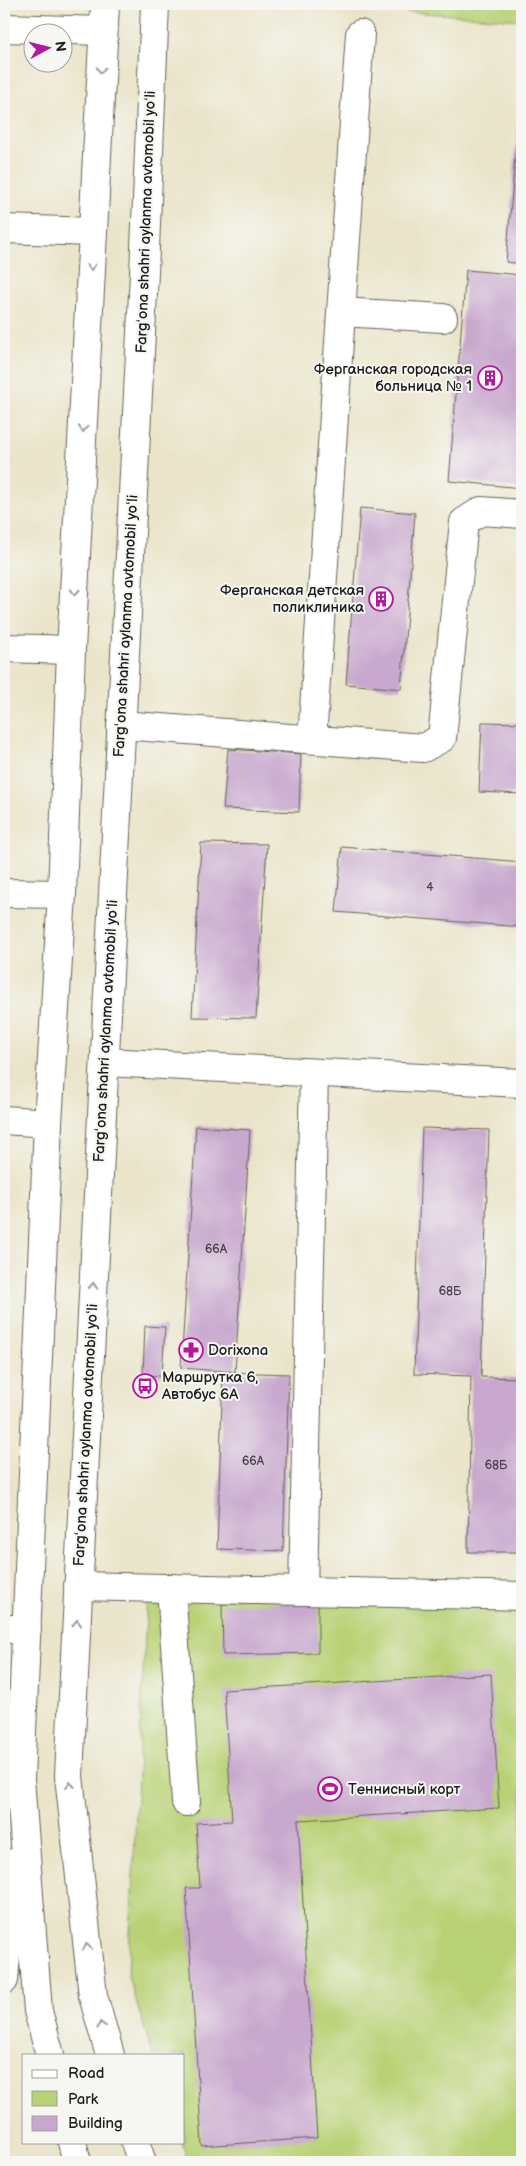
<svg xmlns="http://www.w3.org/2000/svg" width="526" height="2166" viewBox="0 0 526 2166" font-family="'Balsamiq Sans',sans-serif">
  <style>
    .green { fill: #b9d175; stroke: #6a7648 }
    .building { fill: #c8a8ce }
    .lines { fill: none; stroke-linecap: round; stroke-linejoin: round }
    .minor-casing { stroke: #646259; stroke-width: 30 }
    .highway-casing { stroke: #646259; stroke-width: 30 }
    .minor { stroke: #fff; stroke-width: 28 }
    .highway { stroke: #fff; stroke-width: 28 }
    .oneway { stroke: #999 }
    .labels { text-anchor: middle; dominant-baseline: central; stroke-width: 4; stroke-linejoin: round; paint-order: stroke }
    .number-label { font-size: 12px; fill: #473f48 }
    .street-label { font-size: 15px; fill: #1c1c1c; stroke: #f6f6f2 }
    .poi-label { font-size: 15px; fill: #1c1c1c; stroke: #f6f6f2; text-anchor: start }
  </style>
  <rect width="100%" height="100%" fill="#f6f6f2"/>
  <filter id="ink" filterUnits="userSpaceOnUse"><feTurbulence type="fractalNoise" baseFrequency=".02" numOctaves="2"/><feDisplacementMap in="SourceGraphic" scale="10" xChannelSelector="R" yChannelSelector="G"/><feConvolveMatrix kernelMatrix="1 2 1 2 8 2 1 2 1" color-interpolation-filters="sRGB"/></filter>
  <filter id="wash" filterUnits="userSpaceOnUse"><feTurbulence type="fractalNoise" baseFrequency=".0096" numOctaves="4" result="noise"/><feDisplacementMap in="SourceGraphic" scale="20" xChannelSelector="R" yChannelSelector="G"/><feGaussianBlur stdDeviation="1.12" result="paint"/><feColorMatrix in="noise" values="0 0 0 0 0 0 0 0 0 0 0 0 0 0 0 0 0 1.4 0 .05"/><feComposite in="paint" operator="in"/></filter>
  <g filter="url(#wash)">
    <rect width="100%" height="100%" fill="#eae5ca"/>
    <!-- green -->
    <g class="green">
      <path d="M299 4H522V20Z"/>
      <path d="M147 1595 522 1603V2162H192L187 2158 181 2142H184V2055H153L128 1976Z"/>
    </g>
    <g id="blocks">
      <!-- building -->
      <g class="building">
        <path d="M521 89H522V264L506 262Z"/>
        <path d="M466 270 522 275V488L449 481Z"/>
        <path d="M360 508 415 513 401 689 346 684Z"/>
        <path d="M482 722 522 723V794L479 792Z"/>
        <path d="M228 749 301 754 299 812 223 809Z"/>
        <path d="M201 843 267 844 256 1018 192 1017Z"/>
        <path d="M342 847 522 862V927L336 912Z"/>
        <path d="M196 1126 250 1130 235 1372 181 1368Z"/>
        <path d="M422 1128 489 1130 481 1377 522 1378V1552H468L471 1376 414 1374Z"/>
        <path d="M145 1326 165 1327 162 1376 143 1375Z"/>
        <path d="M223 1372 289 1374 283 1551 217 1549Z"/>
        <path d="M318 1602V1653L223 1655 222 1604Z"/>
        <path d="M491 1674 499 1808 298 1820 317 2138 202 2146 186 1888H200L196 1823 232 1821 224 1690Z"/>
      </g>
    </g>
  </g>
  <g filter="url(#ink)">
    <use href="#blocks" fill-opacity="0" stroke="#646259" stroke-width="1"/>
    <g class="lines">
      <!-- minor casing -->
      <g class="minor-casing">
        <g id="minor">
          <path d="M4 28 103 31"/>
          <path d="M4 229 93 232"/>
          <path d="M341 312 443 318"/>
          <path d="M4 648 71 650"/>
          <path d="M121 725 423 748 442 738 464 522 481 511 522 514"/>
          <path d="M312 739 360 34"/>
          <path d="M4 893 62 894"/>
          <path d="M105 1062 522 1083"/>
          <path d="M4 1120 48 1123"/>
          <path d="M78 1586 522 1596"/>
          <path d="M171 1588 186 1802"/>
          <path d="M303 1591 314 1073"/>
          <path d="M4 1629H27"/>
        </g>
      </g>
      <!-- highway casing -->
      <g class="highway-casing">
        <g id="highway">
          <path d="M4 1980 13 1863"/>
          <path d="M50 2055 38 2011 20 1779 48 1123 62 894 71 650 105 4"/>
          <path d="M110 2055 93 1996 69 1776 144 273 155 4"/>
          <path d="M72 2142 77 2162"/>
          <path d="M135 2142 142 2162"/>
        </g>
      </g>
      <!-- minor -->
      <use href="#minor" class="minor"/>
      <!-- highway -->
      <use href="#highway" class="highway"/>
    </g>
    <!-- one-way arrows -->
    <defs><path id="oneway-chevron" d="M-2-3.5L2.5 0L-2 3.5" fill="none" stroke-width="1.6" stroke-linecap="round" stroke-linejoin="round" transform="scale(1.25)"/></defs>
    <g class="oneway">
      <use href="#oneway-chevron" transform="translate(101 70) rotate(93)"/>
      <use href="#oneway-chevron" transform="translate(91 267) rotate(92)"/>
      <use href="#oneway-chevron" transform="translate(83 429) rotate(93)"/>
      <use href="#oneway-chevron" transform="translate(75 592) rotate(93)"/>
      <use href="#oneway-chevron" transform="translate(93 1286) rotate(-87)"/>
      <use href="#oneway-chevron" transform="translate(77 1623) rotate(-87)"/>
      <use href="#oneway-chevron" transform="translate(70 1785) rotate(-96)"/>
      <use href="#oneway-chevron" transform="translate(87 1947) rotate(-96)"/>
      <use href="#oneway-chevron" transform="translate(101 2025) rotate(-106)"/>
    </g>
  </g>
  <!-- icons -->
  <defs>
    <g id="building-ring" transform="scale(1.25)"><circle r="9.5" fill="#f6f6f2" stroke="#b5179e" stroke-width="1.5"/><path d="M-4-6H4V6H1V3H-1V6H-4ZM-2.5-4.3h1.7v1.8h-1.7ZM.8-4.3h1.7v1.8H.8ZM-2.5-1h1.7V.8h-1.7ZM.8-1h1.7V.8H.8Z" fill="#b5179e"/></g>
    <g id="pharmacy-ring" transform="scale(1.25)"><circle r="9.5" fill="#f6f6f2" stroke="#b5179e" stroke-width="1.5"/><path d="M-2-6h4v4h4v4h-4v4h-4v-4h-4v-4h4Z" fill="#b5179e"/></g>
    <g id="bus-ring" transform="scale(1.25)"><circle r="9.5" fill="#f6f6f2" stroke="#b5179e" stroke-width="1.5"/><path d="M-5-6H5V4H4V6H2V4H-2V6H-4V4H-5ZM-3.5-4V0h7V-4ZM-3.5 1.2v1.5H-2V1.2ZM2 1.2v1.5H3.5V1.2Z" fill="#b5179e"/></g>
    <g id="stadium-ring" transform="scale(1.25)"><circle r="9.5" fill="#f6f6f2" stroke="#b5179e" stroke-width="1.5"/><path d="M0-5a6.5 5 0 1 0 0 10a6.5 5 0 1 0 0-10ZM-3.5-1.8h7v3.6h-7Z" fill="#b5179e"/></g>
  </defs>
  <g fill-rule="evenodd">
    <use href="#building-ring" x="490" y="378"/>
    <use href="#building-ring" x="381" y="599"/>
    <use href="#pharmacy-ring" x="191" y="1350"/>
    <use href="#bus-ring" x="145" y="1386"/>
    <use href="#stadium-ring" x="330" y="1789"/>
  </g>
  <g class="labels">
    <!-- number labels -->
    <g class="number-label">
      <text x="430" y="887">4</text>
      <text x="216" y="1249">66A</text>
      <text x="450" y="1291">68Б</text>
      <text x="253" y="1461">66А</text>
      <text x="496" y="1465">68Б</text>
    </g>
    <!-- street labels -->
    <g class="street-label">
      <text transform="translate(146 222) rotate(-88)">Fargʻona shahri aylanma avtomobil yoʻli</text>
      <text transform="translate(126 626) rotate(-87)">Fargʻona shahri aylanma avtomobil yoʻli</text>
      <text transform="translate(106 1031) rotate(-87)">Fargʻona shahri aylanma avtomobil yoʻli</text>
      <text transform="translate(86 1435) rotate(-87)">Fargʻona shahri aylanma avtomobil yoʻli</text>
    </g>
    <!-- poi labels -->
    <g class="poi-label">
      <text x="472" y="369" text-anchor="end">Ферганская городская<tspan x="472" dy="17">больница № 1</tspan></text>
      <text x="364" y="590" text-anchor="end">Ферганская детская<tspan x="364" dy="17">поликлиника</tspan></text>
      <text x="208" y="1350">Dorixona</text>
      <text x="162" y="1377">Маршрутка 6,<tspan x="162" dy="17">Автобус 6А</tspan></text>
      <text x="348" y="1789">Теннисный корт</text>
    </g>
  </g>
  <!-- margin -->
  <rect width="526" height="2166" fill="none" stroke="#f6f6f2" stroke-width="20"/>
  <!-- legend -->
  <rect x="22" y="2054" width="162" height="90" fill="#f6f6f2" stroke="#9f9f9c"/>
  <rect x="32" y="2070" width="25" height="8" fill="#ffffff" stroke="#9f9f9c"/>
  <text x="68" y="2078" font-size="15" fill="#1c1c1c">Road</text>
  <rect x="32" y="2091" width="25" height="15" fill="#b9d175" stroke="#9f9f9c"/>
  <text x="68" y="2104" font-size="15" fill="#1c1c1c">Park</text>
  <rect x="32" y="2116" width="25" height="15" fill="#c8a8ce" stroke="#9f9f9c"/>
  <text x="68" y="2128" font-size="15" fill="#1c1c1c">Building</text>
  <!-- north arrow -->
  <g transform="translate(48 48) rotate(83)"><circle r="24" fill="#f6f6f2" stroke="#9f9f9c"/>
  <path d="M0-4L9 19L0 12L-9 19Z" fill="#b5179e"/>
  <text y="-8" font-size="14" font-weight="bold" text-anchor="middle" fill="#1c1c1c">N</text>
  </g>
</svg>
